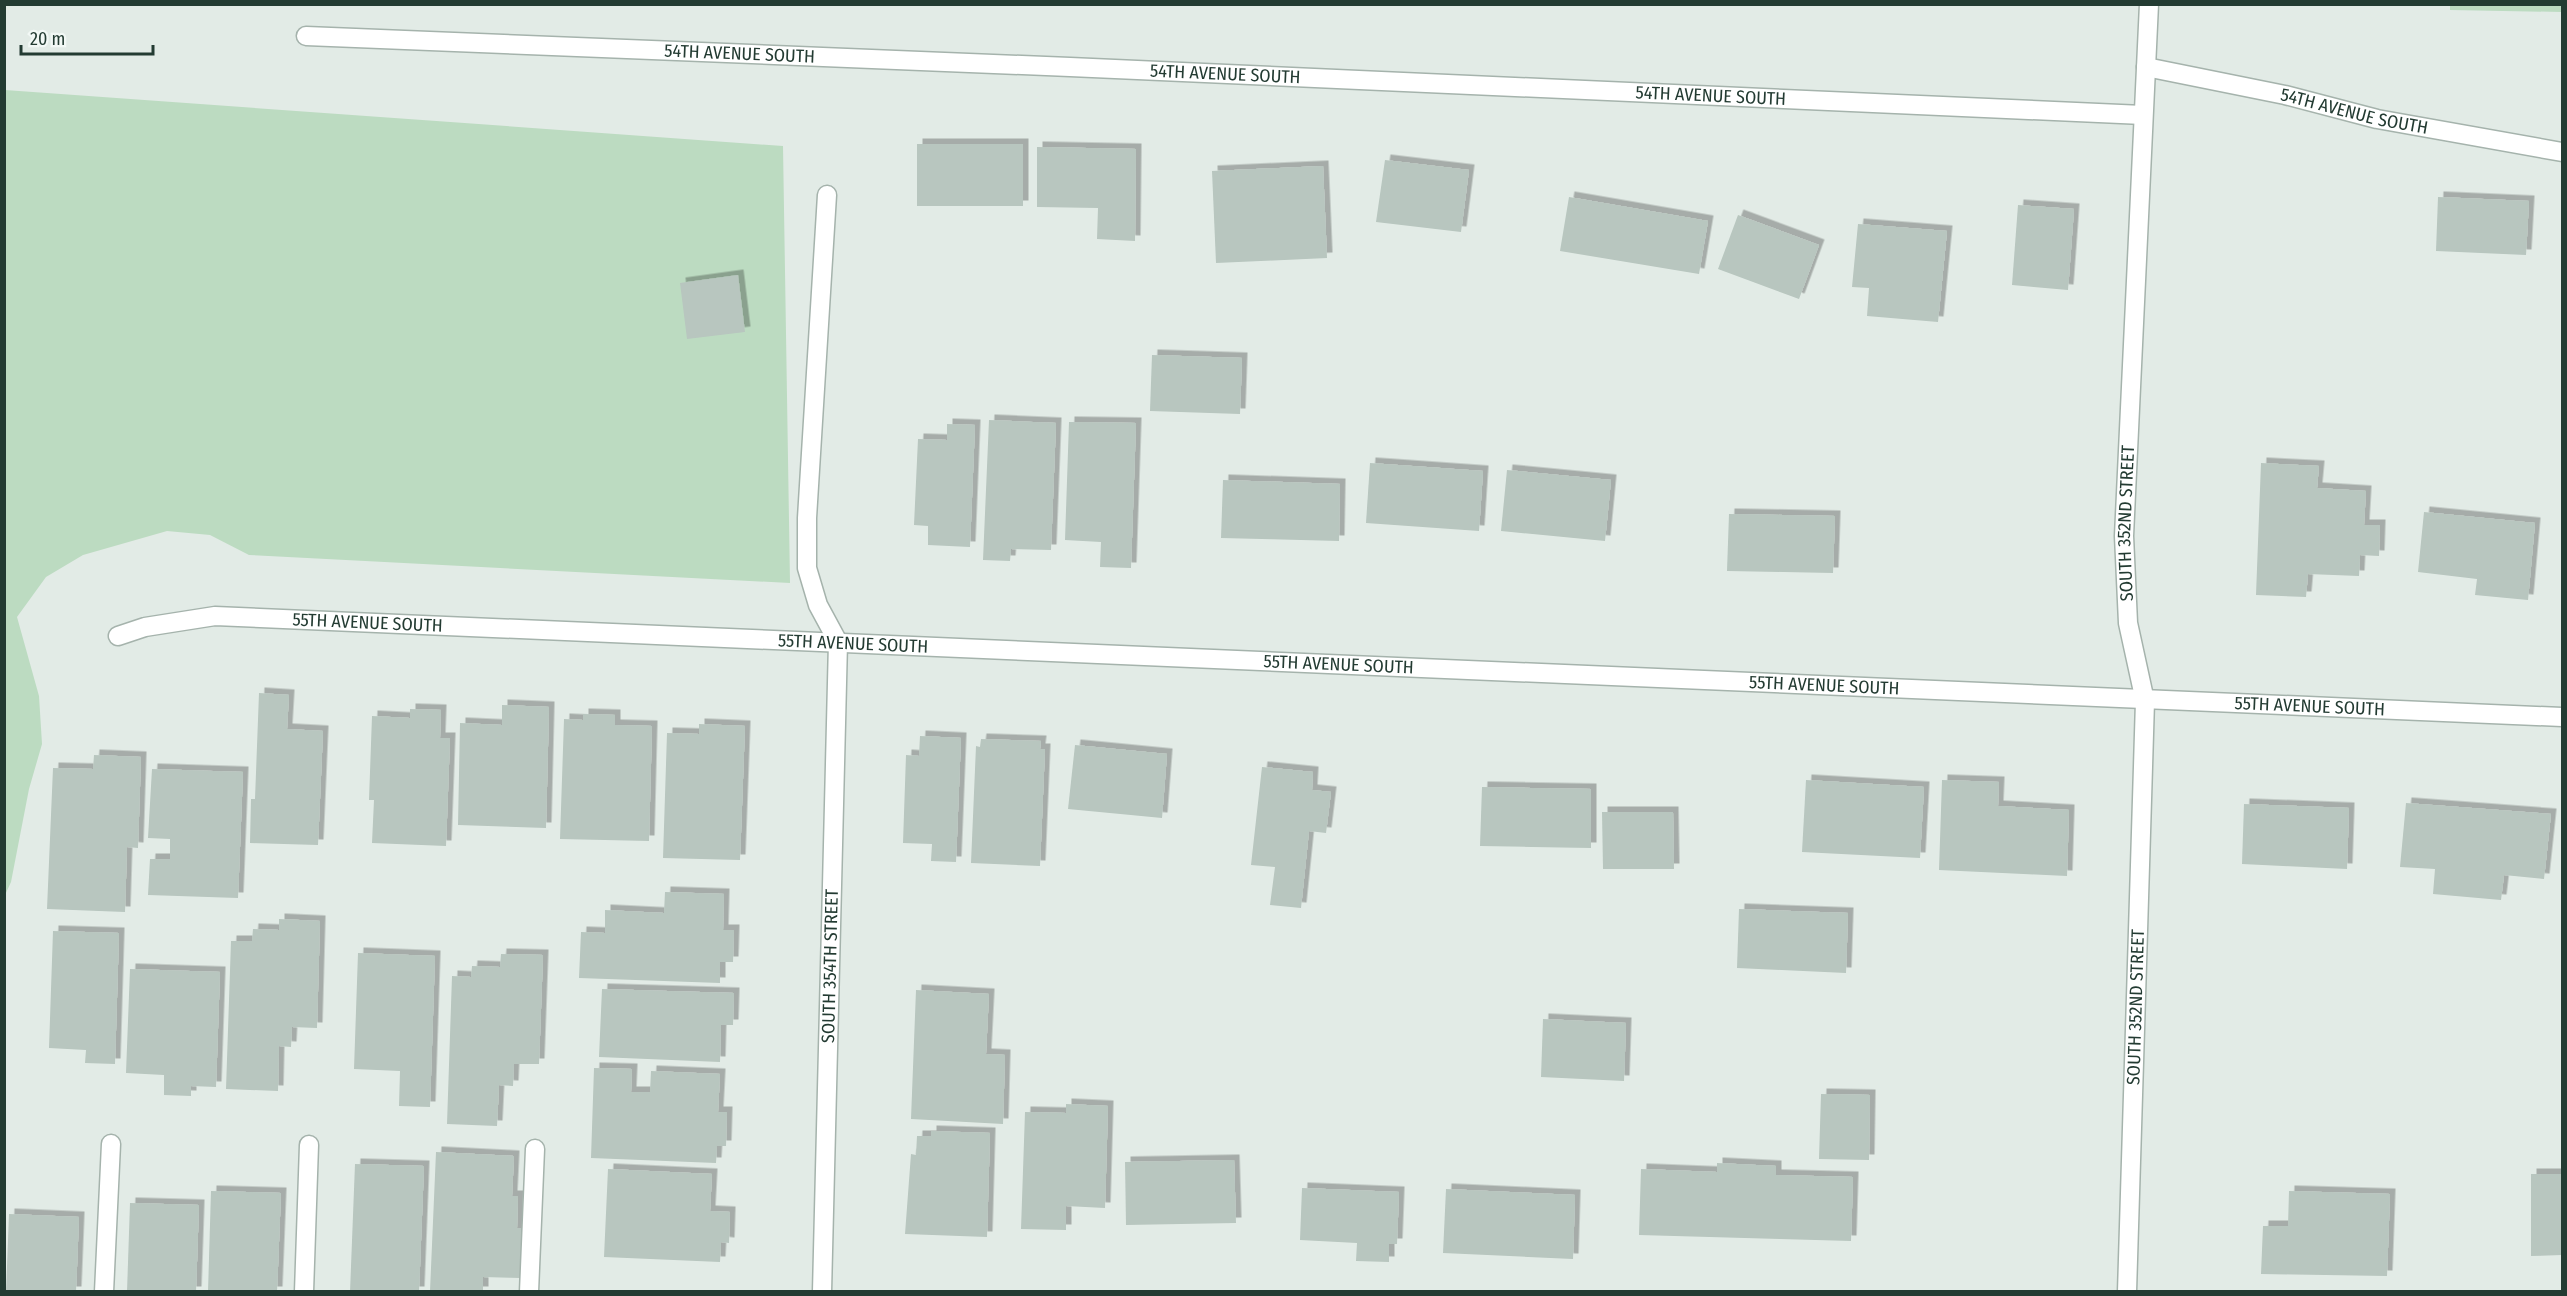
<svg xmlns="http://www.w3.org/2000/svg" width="2567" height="1296" viewBox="0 0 2567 1296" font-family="'Fira Sans Condensed',sans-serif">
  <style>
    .green { fill: #bcdbc1 }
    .building { fill: #b8c6bf; filter: url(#shadow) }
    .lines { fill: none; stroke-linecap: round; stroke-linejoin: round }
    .lane-casing { stroke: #a5b3ac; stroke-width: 21 }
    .street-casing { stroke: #a5b3ac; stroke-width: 21 }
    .lane { stroke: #fff; stroke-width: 18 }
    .street { stroke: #fff; stroke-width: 18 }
    .labels { text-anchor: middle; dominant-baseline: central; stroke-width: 6; stroke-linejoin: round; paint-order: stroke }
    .street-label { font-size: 18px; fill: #233b32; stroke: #f2f8f5 }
  </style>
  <defs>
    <filter id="shadow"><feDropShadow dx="5.5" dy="-5.5" stdDeviation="0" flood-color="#0004"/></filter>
  </defs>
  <rect width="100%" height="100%" fill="#e2ebe6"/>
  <!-- green -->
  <g class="green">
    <path d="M2450 5H2562V12L2450 10Z"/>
    <path d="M5 90 783 146 790 583 249 555 210 535 167 531 83 555 46 577 17 617 39 696 42 744 29 789 11 882 5 895Z"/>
  </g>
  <!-- building -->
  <g class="building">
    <rect x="917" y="144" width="106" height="62"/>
    <path d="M1037 147 1136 149 1135 241 1097 239 1098 208 1037 207Z"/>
    <path d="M1385 160 1469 170 1461 232 1376 222Z"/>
    <path d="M1323 166 1327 258 1216 263 1212 171Z"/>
    <path d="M1569 197 1708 221 1699 274 1560 251Z"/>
    <path d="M2438 197 2529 201 2526 255 2436 251Z"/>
    <path d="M2018 205 2074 209 2068 290 2012 285Z"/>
    <path d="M1738 215 1819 245 1799 299 1718 269Z"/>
    <path d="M1858 224 1947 231 1938 322 1867 316 1869 288 1852 287Z"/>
    <path d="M738 275 745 332 687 339 680 283Z"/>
    <path d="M1152 355 1242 358 1240 414 1150 411Z"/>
    <path d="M989 420 1056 423 1051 550 1011 549 1010 561 983 560Z"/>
    <path d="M1069 422 1136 423 1131 568 1100 567 1101 542 1065 540Z"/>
    <path d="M947 424 975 425 970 547 928 545V526L914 525 918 439 947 440Z"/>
    <path d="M1370 463 1483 471 1479 531 1366 523Z"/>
    <path d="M2261 463 2319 466 2317 488 2366 491 2364 525H2380L2379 556 2360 555 2359 576 2308 574 2306 597 2256 595Z"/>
    <path d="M1507 470 1611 480 1605 541 1501 531Z"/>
    <path d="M1223 480 1340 484 1339 541 1221 538Z"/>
    <path d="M2424 512 2535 523 2528 600 2475 595 2477 579 2418 572Z"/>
    <path d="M1729 514 1835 516 1833 573 1727 571Z"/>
    <path d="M259 693 289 695 287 729 323 731 318 845 250 843 251 799H255Z"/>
    <path d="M502 705 549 707 546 828 458 825 460 723 502 725Z"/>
    <path d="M410 709 441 710 440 738H450L446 846 372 843 374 800H369L372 716 410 718Z"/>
    <path d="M583 714 615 715V725L652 726 649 841 560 839 564 719 583 720Z"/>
    <path d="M699 724 745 726 740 860 663 858 667 733 699 734Z"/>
    <path d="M920 736 961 738 956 862 931 861 932 844 903 843 906 755 919 756Z"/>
    <path d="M981 739 1041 741 1040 749H1045L1040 866 971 863 976 746 980 747Z"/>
    <path d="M1075 745 1167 754 1162 818 1068 809Z"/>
    <path d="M94 755 141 757 138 848 127 847 125 912 47 909 53 768 93 769Z"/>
    <path d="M1262 767 1313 772 1312 790 1331 792 1326 833 1309 831 1301 908 1270 905 1275 867 1251 865Z"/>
    <path d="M152 769 243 772 238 898 148 895 150 859H170V839L148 838Z"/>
    <path d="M1806 780 1924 787 1920 858 1802 852Z"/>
    <path d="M1942 780 1999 782 1998 806 2069 810 2067 876 1939 870Z"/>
    <path d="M1482 787 1591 789V848L1480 846Z"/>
    <path d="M2406 803 2551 814 2544 879 2504 875 2501 900 2433 894 2435 869 2400 867Z"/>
    <path d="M2244 804 2349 808 2347 869 2242 864Z"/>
    <path d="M1602 812H1673L1674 869H1603Z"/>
    <path d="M665 892 724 894 723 930H734L733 962H720V983L579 978 581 932 605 933V910L664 913Z"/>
    <path d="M1739 909 1848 913 1846 973 1737 968Z"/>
    <path d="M279 919 320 921 317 1028 292 1027 291 1047 279 1046 278 1091 226 1089 231 941H252L253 929 279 930Z"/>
    <path d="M53 931 119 933 115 1064 85 1063 86 1050 49 1048Z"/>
    <path d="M358 953 435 956 430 1107 399 1106 400 1071 354 1069Z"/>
    <path d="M501 954 543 955 539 1064H514L513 1086 499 1085 497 1126 447 1124 452 976 471 977 472 966 500 967Z"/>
    <path d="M130 969 220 972 216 1087 191 1086V1096L164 1095V1075L126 1073Z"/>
    <path d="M602 989 734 993 733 1025H721L720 1062 599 1057Z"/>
    <path d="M916 990 989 994 986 1054 1005 1055 1003 1124 911 1119Z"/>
    <path d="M1543 1019 1626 1023 1624 1081 1541 1077Z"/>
    <path d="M594 1068 632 1069 631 1092H650L651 1071 720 1074 718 1112H727L726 1146H717L716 1163 591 1158Z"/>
    <path d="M1821 1094 1870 1095 1869 1160 1819 1159Z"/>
    <path d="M1066 1104 1108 1106 1105 1208 1066 1206V1230L1021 1229 1025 1112 1066 1113Z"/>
    <path d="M931 1131 990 1133 987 1237 905 1234 911 1154 916 1155 917 1136H931Z"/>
    <path d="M436 1152 514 1156 512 1196H518L517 1228H521L520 1278 483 1277V1292L430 1291Z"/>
    <path d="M1234 1160 1236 1223 1126 1225 1125 1162Z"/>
    <path d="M1717 1163 1776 1166V1175L1853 1177 1851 1241 1639 1235 1641 1169 1717 1172Z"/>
    <path d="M355 1164 424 1166 419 1292H350Z"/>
    <path d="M608 1169 712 1174 710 1211 730 1212 729 1243 721 1242 720 1262 604 1257Z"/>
    <path d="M2531 1174H2562V1255L2531 1256Z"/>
    <path d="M1302 1188 1399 1192 1397 1244H1389V1262L1356 1261 1357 1243 1300 1240Z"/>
    <path d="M1446 1189 1575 1195 1573 1259 1443 1253Z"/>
    <path d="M211 1191 281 1193 277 1292H208Z"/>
    <path d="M2289 1191 2390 1194 2387 1276 2261 1274 2263 1226H2288Z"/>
    <path d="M130 1203 199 1205 196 1292H127Z"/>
    <path d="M9 1214 79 1217 76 1292H6Z"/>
  </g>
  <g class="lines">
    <!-- lane casing -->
    <g class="lane-casing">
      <g id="lane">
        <path d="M827 195 807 518V568L818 605 838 642"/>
        <path d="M104 1292 111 1144"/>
        <path d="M304 1292 309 1145"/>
        <path d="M529 1292 535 1149"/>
      </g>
    </g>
    <!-- street casing -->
    <g class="street-casing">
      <g id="street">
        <path id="s1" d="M306 36 1070 67 2143 115"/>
        <path id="s2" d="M2146 67 2285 95 2377 119 2562 152"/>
        <path id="s3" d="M118 636 145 627 215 616 2562 717"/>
        <path id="s4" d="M822 1292 838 642"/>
        <path id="s5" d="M2127 1292 2145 701 2128 623 2124 536 2149 4"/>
      </g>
    </g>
    <!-- lane -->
    <use href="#lane" class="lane"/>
    <!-- street -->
    <use href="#street" class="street"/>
  </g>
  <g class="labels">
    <!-- street labels -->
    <g class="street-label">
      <text stroke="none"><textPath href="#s1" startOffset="434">54TH AVENUE SOUTH</textPath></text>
      <text stroke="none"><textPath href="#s1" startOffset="920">54TH AVENUE SOUTH</textPath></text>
      <text stroke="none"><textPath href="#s1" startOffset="1406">54TH AVENUE SOUTH</textPath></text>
      <text stroke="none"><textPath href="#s2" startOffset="213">54TH AVENUE SOUTH</textPath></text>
      <text stroke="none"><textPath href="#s5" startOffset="771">SOUTH 352ND STREET</textPath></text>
      <text stroke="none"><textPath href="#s3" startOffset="252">55TH AVENUE SOUTH</textPath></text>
      <text stroke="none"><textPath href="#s3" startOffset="738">55TH AVENUE SOUTH</textPath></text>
      <text stroke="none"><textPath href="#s3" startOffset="1224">55TH AVENUE SOUTH</textPath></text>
      <text stroke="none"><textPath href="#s3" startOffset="1710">55TH AVENUE SOUTH</textPath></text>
      <text stroke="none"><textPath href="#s3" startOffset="2196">55TH AVENUE SOUTH</textPath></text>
      <text stroke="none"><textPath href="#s4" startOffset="326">SOUTH 354TH STREET</textPath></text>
      <text stroke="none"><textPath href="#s5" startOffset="285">SOUTH 352ND STREET</textPath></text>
    </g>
  </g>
  <!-- border -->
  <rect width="2567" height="1296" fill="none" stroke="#233b32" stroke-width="12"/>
  <!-- scale -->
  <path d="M21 45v9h132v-9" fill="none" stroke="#233b32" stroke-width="3"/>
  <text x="30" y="45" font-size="18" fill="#233b32" stroke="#f2f8f5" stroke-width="4.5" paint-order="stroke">20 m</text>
</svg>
